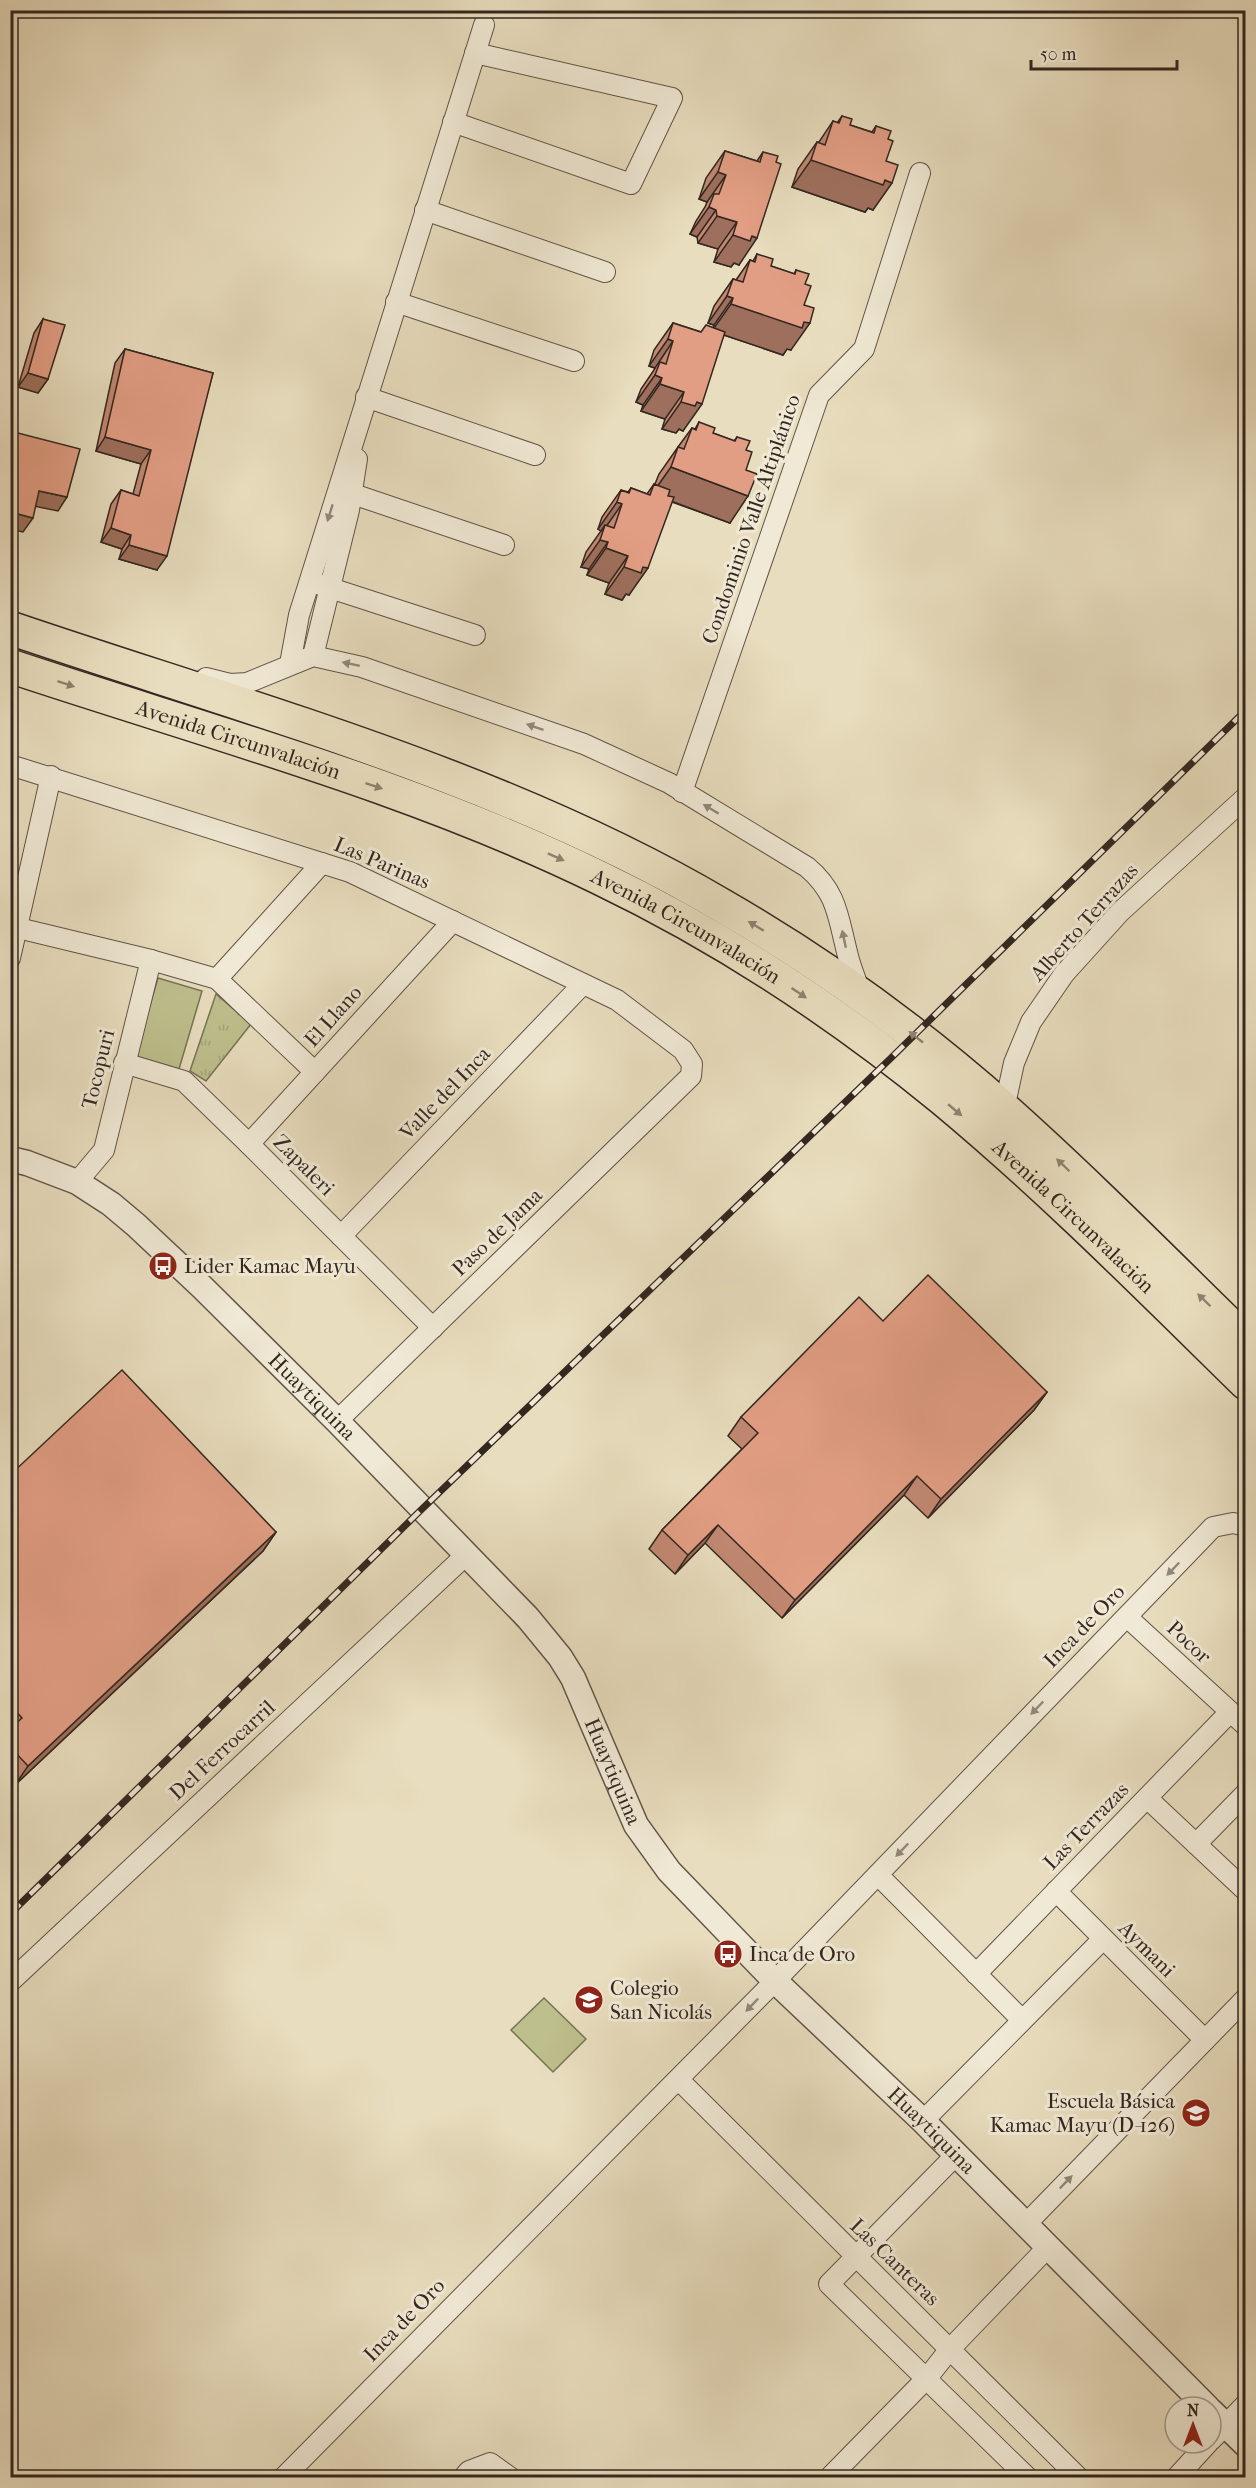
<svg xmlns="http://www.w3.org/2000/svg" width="1256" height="2488" viewBox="0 0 1256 2488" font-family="'IM FELL French Canon',serif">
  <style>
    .green { fill: #bdbf8c; stroke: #787356; stroke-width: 1.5 }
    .park { fill: url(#park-tufts); stroke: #787356; stroke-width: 1.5 }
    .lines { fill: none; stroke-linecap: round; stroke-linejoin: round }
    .minor-casing { stroke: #615448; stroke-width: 22 }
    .tertiary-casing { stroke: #615448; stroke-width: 27 }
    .trunk-casing { stroke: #342720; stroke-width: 36 }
    .minor { stroke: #f0e9d5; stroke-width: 20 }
    .tertiary { stroke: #f0e9d5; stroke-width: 24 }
    .trunk { stroke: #e8ddbe; stroke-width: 33 }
    .rail-casing { stroke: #342720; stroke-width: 7 }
    .rail { stroke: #f0e9d5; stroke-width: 4.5; stroke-dasharray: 14; stroke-linecap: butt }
    .wall { fill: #c28872; stroke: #342720; stroke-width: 1.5 }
    .shaded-wall { fill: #9e6f5c; stroke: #342720; stroke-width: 1.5 }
    .building { fill: #e29e84; stroke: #342720; stroke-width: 1.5 }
    .oneway { fill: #92887a }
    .oneway2 { fill: #8e826f }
    .labels { text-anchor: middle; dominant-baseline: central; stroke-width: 6; stroke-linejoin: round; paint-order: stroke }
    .street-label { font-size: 21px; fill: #342720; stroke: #f0e9d5 }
    .poi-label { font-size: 21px; fill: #342720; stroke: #f0e9d5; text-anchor: start }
  </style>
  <defs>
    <pattern id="park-tufts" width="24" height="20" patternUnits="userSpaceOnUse" patternTransform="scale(1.5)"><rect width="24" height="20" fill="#bdbf8c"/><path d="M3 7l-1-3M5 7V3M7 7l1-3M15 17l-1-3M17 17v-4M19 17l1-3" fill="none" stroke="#a3a478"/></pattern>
  </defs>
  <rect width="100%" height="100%" fill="#e8ddbe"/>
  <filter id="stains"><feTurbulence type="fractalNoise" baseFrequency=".00333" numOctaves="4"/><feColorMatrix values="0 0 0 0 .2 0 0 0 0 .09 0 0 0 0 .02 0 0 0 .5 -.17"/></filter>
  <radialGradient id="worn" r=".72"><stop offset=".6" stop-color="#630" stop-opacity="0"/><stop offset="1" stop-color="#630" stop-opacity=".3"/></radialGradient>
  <!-- green -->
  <g class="green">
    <path d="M158 978 202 991 179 1069 135 1056Z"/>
    <path d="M544 1998 586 2039 553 2072 511 2030Z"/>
  </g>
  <!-- park -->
  <path class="park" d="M216 994 251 1024 206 1081 190 1071Z"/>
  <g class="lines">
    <!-- minor casing -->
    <g class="minor-casing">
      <g id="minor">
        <path d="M453 122 631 184 672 98 475 53"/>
        <path d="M425 210 605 272"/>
        <path d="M396 302 574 361"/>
        <path d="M366 397 535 455"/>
        <path d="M341 490 504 545"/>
        <path d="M318 584 475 635"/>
        <path d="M313 656 349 510 357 459"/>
        <path d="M290 664 299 615 484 25"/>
        <path d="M206 678 230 684 247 683 313 656 362 667 584 744 669 783 807 867C838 893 838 918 848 956 851 968 856 980 860 992"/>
        <path d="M10 765 350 872 617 1000 683 1050 692 1064 691 1076 337 1421"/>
        <path d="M682 792 819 395 864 349 920 173"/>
        <path d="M18 928 151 960 217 979 315 1072"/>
        <path d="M10 958 51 776"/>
        <path d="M217 979 322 863"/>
        <path d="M124 1063 184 1081 249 1144 433 1328"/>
        <path d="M1004 1109 1014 1063 1031 1022 1064 974 1120 912 1246 797"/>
        <path d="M249 1144 453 921"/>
        <path d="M77 1182 104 1150 151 960"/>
        <path d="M341 1236 583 984"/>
        <path d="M1127 1617 1246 1726"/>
        <path d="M1147 1798 1246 1891"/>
        <path d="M1196 1844 1246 1793"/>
        <path d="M878 1875 1022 2020"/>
        <path d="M1056 1891 1205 2040"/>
        <path d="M976 1974 1230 1712"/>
        <path d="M10 1982 466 1555"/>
        <path d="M679 2080 1079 2478"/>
        <path d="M923 2121 1103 1939"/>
        <path d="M956 2155 829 2284 1028 2478"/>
        <path d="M1026 2224 1246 1998"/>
        <path d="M1211 2440 1246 2404"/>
        <path d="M283 2478 775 1981 1213 1527 1233 1523 1246 1526"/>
        <path d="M463 2478 469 2471 490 2463 511 2478"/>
        <path d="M829 2478 927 2378 950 2349 1048 2247"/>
        <path d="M1176 2478 1208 2443"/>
      </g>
    </g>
    <!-- tertiary casing -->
    <g class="tertiary-casing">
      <g id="tertiary">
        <path id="s1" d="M10 1159 27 1163 77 1182 111 1204 136 1225 202 1287 337 1421 528 1618 560 1657 573 1678 636 1825 669 1871 775 1981 923 2121 1207 2407"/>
        <path d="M1211 2411 1246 2445"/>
      </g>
    </g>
    <!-- trunk casing -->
    <g class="trunk-casing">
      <g id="trunk">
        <path d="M10 628C248 709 504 777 721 905 822 963 917 1032 1004 1109 1087 1183 1166 1263 1246 1341"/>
        <path id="s2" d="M10 666C208 732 412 786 600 878 723 937 838 1013 943 1099 1049 1187 1147 1286 1246 1383"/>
      </g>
    </g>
    <!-- minor -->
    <use href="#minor" class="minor"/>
    <!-- tertiary -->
    <use href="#tertiary" class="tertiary"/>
    <!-- trunk -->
    <use href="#trunk" class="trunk"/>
    <!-- rail casing -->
    <g class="rail-casing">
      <path id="rail" d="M10 1914 422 1509 891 1058 1246 710"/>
    </g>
    <!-- rail -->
    <use href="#rail" class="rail"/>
  </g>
  <!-- wall -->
  <g class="wall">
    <path d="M842 116 850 125 872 132 876 126 888 139 886 161 873 210 868 208 865 212 792 187 798 169 817 142H819L833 121 837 123Z"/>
    <path d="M725 151 757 161 763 152 739 265 734 263 731 267 714 262 718 249 698 243 697 237 690 234 696 221 705 207 707 202 699 199 706 178Z"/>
    <path d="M757 254 771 266 794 274 796 270 805 284 791 350 787 349 783 355 724 335 683 431 679 429 676 433 662 429 665 419 641 411 643 405 636 402 641 389 654 370 655 368 649 366 654 350 673 323 701 332 713 328 714 325 708 323 714 306 733 279 736 280 750 260 753 261Z"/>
    <path d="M43 319 48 379 38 393 18 387 34 333Z"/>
    <path d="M125 349 213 373 157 570 119 559 122 549 101 542 111 504 121 490 133 494 141 464 96 451 115 363Z"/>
    <path d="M699 422 713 433 734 441 737 437 746 450V470L730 523 672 502 629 595 626 594 622 600 605 594 609 583 587 575 589 569 581 567 586 552 601 531 598 529 602 517 621 490 628 492 631 488 647 494 654 484H655L659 474 678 447 692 428 695 429Z"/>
    <path d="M883 1321 1047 1392 1034 1410 928 1518 904 1495 782 1618 705 1543 675 1574 649 1549 662 1530 742 1449 728 1436 741 1417Z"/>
    <path d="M10 1475 276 1532 263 1551 15 1785 10 1780Z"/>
  </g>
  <!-- shaded-wall -->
  <g class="shaded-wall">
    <path d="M811 160 885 180 892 183 873 210 868 208 865 212 792 187Z"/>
    <path d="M718 172 726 175 707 202 699 199Z"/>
    <path d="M709 207 716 210 697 237 690 234Z"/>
    <path d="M717 216 737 222 718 249 698 243Z"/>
    <path d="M733 235 752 236 757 238 739 265 734 263 731 267 714 262Z"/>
    <path d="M727 296 733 298 714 325 708 323Z"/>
    <path d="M731 304 804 322 810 323 791 350 787 349 783 355 712 331Z"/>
    <path d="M668 339 673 341 655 368 649 366Z"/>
    <path d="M28 373 48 379 38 393 18 387Z"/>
    <path d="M655 375 662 378 643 405 636 402Z"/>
    <path d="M660 384 684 392 665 419 641 411Z"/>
    <path d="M681 402H697L702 404 683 431 679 429 676 433 662 429Z"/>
    <path d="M105 437 151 450 141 464 96 451Z"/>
    <path d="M671 467 748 496 730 523 652 494Z"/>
    <path d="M39 491 67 497 58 511 29 505Z"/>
    <path d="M617 502 622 504 603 531 605 525 601 531 598 529Z"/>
    <path d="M14 513 33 518 23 532 10 529V518Z"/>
    <path d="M111 528 131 535 122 549 101 542Z"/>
    <path d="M600 540 608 542 589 569 581 567Z"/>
    <path d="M129 545 167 556 157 570 119 559Z"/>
    <path d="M606 548 628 556 609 583 587 575Z"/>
    <path d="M624 567H643L648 568 629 595 626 594 622 600 605 594Z"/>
    <path d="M1047 1392 1034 1410 928 1518 941 1499Z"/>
    <path d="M917 1476 904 1495 782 1618 795 1600Z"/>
    <path d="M718 1525 705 1543 675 1574 688 1555Z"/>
    <path d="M276 1532 263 1551 15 1785 28 1766Z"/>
  </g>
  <!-- building -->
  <g class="building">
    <path d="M842 116 852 119 850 125 874 133 876 126 891 131 888 139 893 141 886 161 898 165 892 183 885 180 883 185 811 160 817 142 825 145 833 121 839 123Z"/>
    <path d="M725 151 760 162 763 152 778 156 776 162 781 164 757 238 752 236 750 241 733 235 737 222 717 216 716 210 709 207 714 194H719L726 175 718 172Z"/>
    <path d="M757 254 773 259 771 266 795 274 796 270 809 274 805 284 811 286 804 305 814 308 810 323 804 322 802 328 731 304 733 298 727 296 733 279 743 282 750 260 755 262Z"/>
    <path d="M43 319 65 325 48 379 28 373Z"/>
    <path d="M673 323 701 332 706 325 725 332 702 404 697 402 695 406 681 402 684 392 660 384 662 378 655 375 660 362 666 364 673 341 668 339Z"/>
    <path d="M125 349 213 373 167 556 129 545 131 535 111 528 121 490 139 496 151 450 105 437Z"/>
    <path d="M699 422 715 428 713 433 735 441 737 437 750 441 746 450 752 452 746 470 757 474 748 496 671 467 678 447 684 449 692 428 696 430Z"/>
    <path d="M10 431 80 449 67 497 39 491 33 518 14 513 11 523Z"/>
    <path d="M654 484 670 490 668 496 674 497 648 568 643 567 641 573 624 567 628 556 606 548 608 542 600 540 605 525 614 528 622 504 617 502 621 490 629 493 631 488 650 495Z"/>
    <path d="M928 1275 1047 1392 941 1499 917 1476 795 1600 718 1525 688 1555 662 1530 758 1433 741 1417 859 1297 883 1321Z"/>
    <path d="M122 1370 276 1532 28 1766 10 1747V1729L22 1718 10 1705V1475Z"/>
  </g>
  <!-- one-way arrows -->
  <defs><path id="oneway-solid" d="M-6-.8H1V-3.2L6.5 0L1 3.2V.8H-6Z" transform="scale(1.5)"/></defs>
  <g class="oneway">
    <use href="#oneway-solid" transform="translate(330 513) rotate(107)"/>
    <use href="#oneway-solid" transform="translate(351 664) rotate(-168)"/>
    <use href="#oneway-solid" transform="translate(535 727) rotate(-161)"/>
    <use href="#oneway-solid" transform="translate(711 809) rotate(-149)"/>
    <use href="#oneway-solid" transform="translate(844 939) rotate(-102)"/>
    <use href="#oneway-solid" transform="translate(1173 1569) rotate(134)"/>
    <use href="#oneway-solid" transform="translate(1037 1708) rotate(134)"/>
    <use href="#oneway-solid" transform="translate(902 1850) rotate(134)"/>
    <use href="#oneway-solid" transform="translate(752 2005) rotate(134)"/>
    <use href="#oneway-solid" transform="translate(1066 2182) rotate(-46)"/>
  </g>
  <g class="oneway2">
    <use href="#oneway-solid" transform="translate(66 684) rotate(18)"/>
    <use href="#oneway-solid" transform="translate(374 786) rotate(18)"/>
    <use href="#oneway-solid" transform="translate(556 857) rotate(24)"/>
    <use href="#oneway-solid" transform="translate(756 926) rotate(-149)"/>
    <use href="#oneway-solid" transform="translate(799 993) rotate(34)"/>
    <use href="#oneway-solid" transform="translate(916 1037) rotate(-142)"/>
    <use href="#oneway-solid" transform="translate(955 1110) rotate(40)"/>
    <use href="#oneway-solid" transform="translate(1063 1165) rotate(-136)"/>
    <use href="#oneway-solid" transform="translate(1204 1300) rotate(-136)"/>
  </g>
  <!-- icons -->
  <defs>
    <g id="bus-disc" transform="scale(1.5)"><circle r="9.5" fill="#8f2418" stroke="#f0e9d5"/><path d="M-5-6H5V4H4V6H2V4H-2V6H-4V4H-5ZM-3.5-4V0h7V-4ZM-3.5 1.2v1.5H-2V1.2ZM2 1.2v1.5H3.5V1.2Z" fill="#fff"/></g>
    <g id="school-disc" transform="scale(1.5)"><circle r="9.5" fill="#8f2418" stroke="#f0e9d5"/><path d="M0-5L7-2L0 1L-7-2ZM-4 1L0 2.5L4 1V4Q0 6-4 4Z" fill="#fff"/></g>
  </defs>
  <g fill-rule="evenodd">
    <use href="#bus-disc" x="163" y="1266"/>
    <use href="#bus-disc" x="728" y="1954"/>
    <use href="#school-disc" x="589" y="2000"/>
    <use href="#school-disc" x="1196" y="2113"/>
  </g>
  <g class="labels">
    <!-- street labels -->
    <g class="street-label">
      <text transform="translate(751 519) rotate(-71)">Condominio Valle Altiplánico</text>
      <text stroke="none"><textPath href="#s2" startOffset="240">Avenida Circunvalación</textPath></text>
      <text transform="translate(382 863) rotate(23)">Las Parinas</text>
      <text transform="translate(1084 922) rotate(-48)">Alberto Terrazas</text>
      <text stroke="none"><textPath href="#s2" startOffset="726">Avenida Circunvalación</textPath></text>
      <text transform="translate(333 1016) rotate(-48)">El Llano</text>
      <text transform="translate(98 1069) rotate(-76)">Tocopuri</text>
      <text transform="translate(445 1093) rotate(-46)">Valle del Inca</text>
      <text transform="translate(304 1165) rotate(45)">Zapaleri</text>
      <text stroke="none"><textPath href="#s2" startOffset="1212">Avenida Circunvalación</textPath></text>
      <text transform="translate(497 1232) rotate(-44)">Paso de Jama</text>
      <text stroke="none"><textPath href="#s1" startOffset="390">Huaytiquina</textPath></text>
      <text transform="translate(1084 1626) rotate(-46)">Inca de Oro</text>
      <text transform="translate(1189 1642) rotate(43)">Pocor</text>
      <text transform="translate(222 1750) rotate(-43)">Del Ferrocarril</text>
      <text stroke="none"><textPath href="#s1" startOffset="876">Huaytiquina</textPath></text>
      <text transform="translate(1086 1826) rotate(-46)">Las Terrazas</text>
      <text transform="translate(1147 1949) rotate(45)">Aymani</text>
      <text stroke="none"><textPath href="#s1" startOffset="1360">Huaytiquina</textPath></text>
      <text transform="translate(895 2262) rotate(44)">Las Canteras</text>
      <text transform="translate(404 2320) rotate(-46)">Inca de Oro</text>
    </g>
    <!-- poi labels -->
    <g class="poi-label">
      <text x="184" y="1266">Lider Kamac Mayu</text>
      <text x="749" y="1954">Inca de Oro</text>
      <text x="610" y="1988">Colegio<tspan x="610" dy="24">San Nicolás</tspan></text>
      <text x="1175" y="2101" text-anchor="end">Escuela Básica<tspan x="1175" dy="24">Kamac Mayu (D-126)</tspan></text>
    </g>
  </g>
  <!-- margin -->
  <rect width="1256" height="2488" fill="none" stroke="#e8ddbe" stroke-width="36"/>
  <rect x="12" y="12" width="1232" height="2464" fill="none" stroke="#342720" stroke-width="3"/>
  <rect x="18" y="18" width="1220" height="2452" fill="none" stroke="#342720" stroke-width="1.5"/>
  <!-- north arrow -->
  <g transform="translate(1193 2425)"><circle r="28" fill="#f0e9d5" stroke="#a59b8d" stroke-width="1.5"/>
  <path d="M0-4.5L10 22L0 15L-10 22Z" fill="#8f2418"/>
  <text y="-9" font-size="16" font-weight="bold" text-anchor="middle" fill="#342720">N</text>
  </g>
  <!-- scale -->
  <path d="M1031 60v9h146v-9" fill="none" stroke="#342720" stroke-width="3"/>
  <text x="1040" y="60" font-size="18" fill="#342720" stroke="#f0e9d5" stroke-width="4.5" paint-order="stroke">50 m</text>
  <rect width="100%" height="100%" filter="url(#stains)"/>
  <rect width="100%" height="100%" fill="url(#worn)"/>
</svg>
